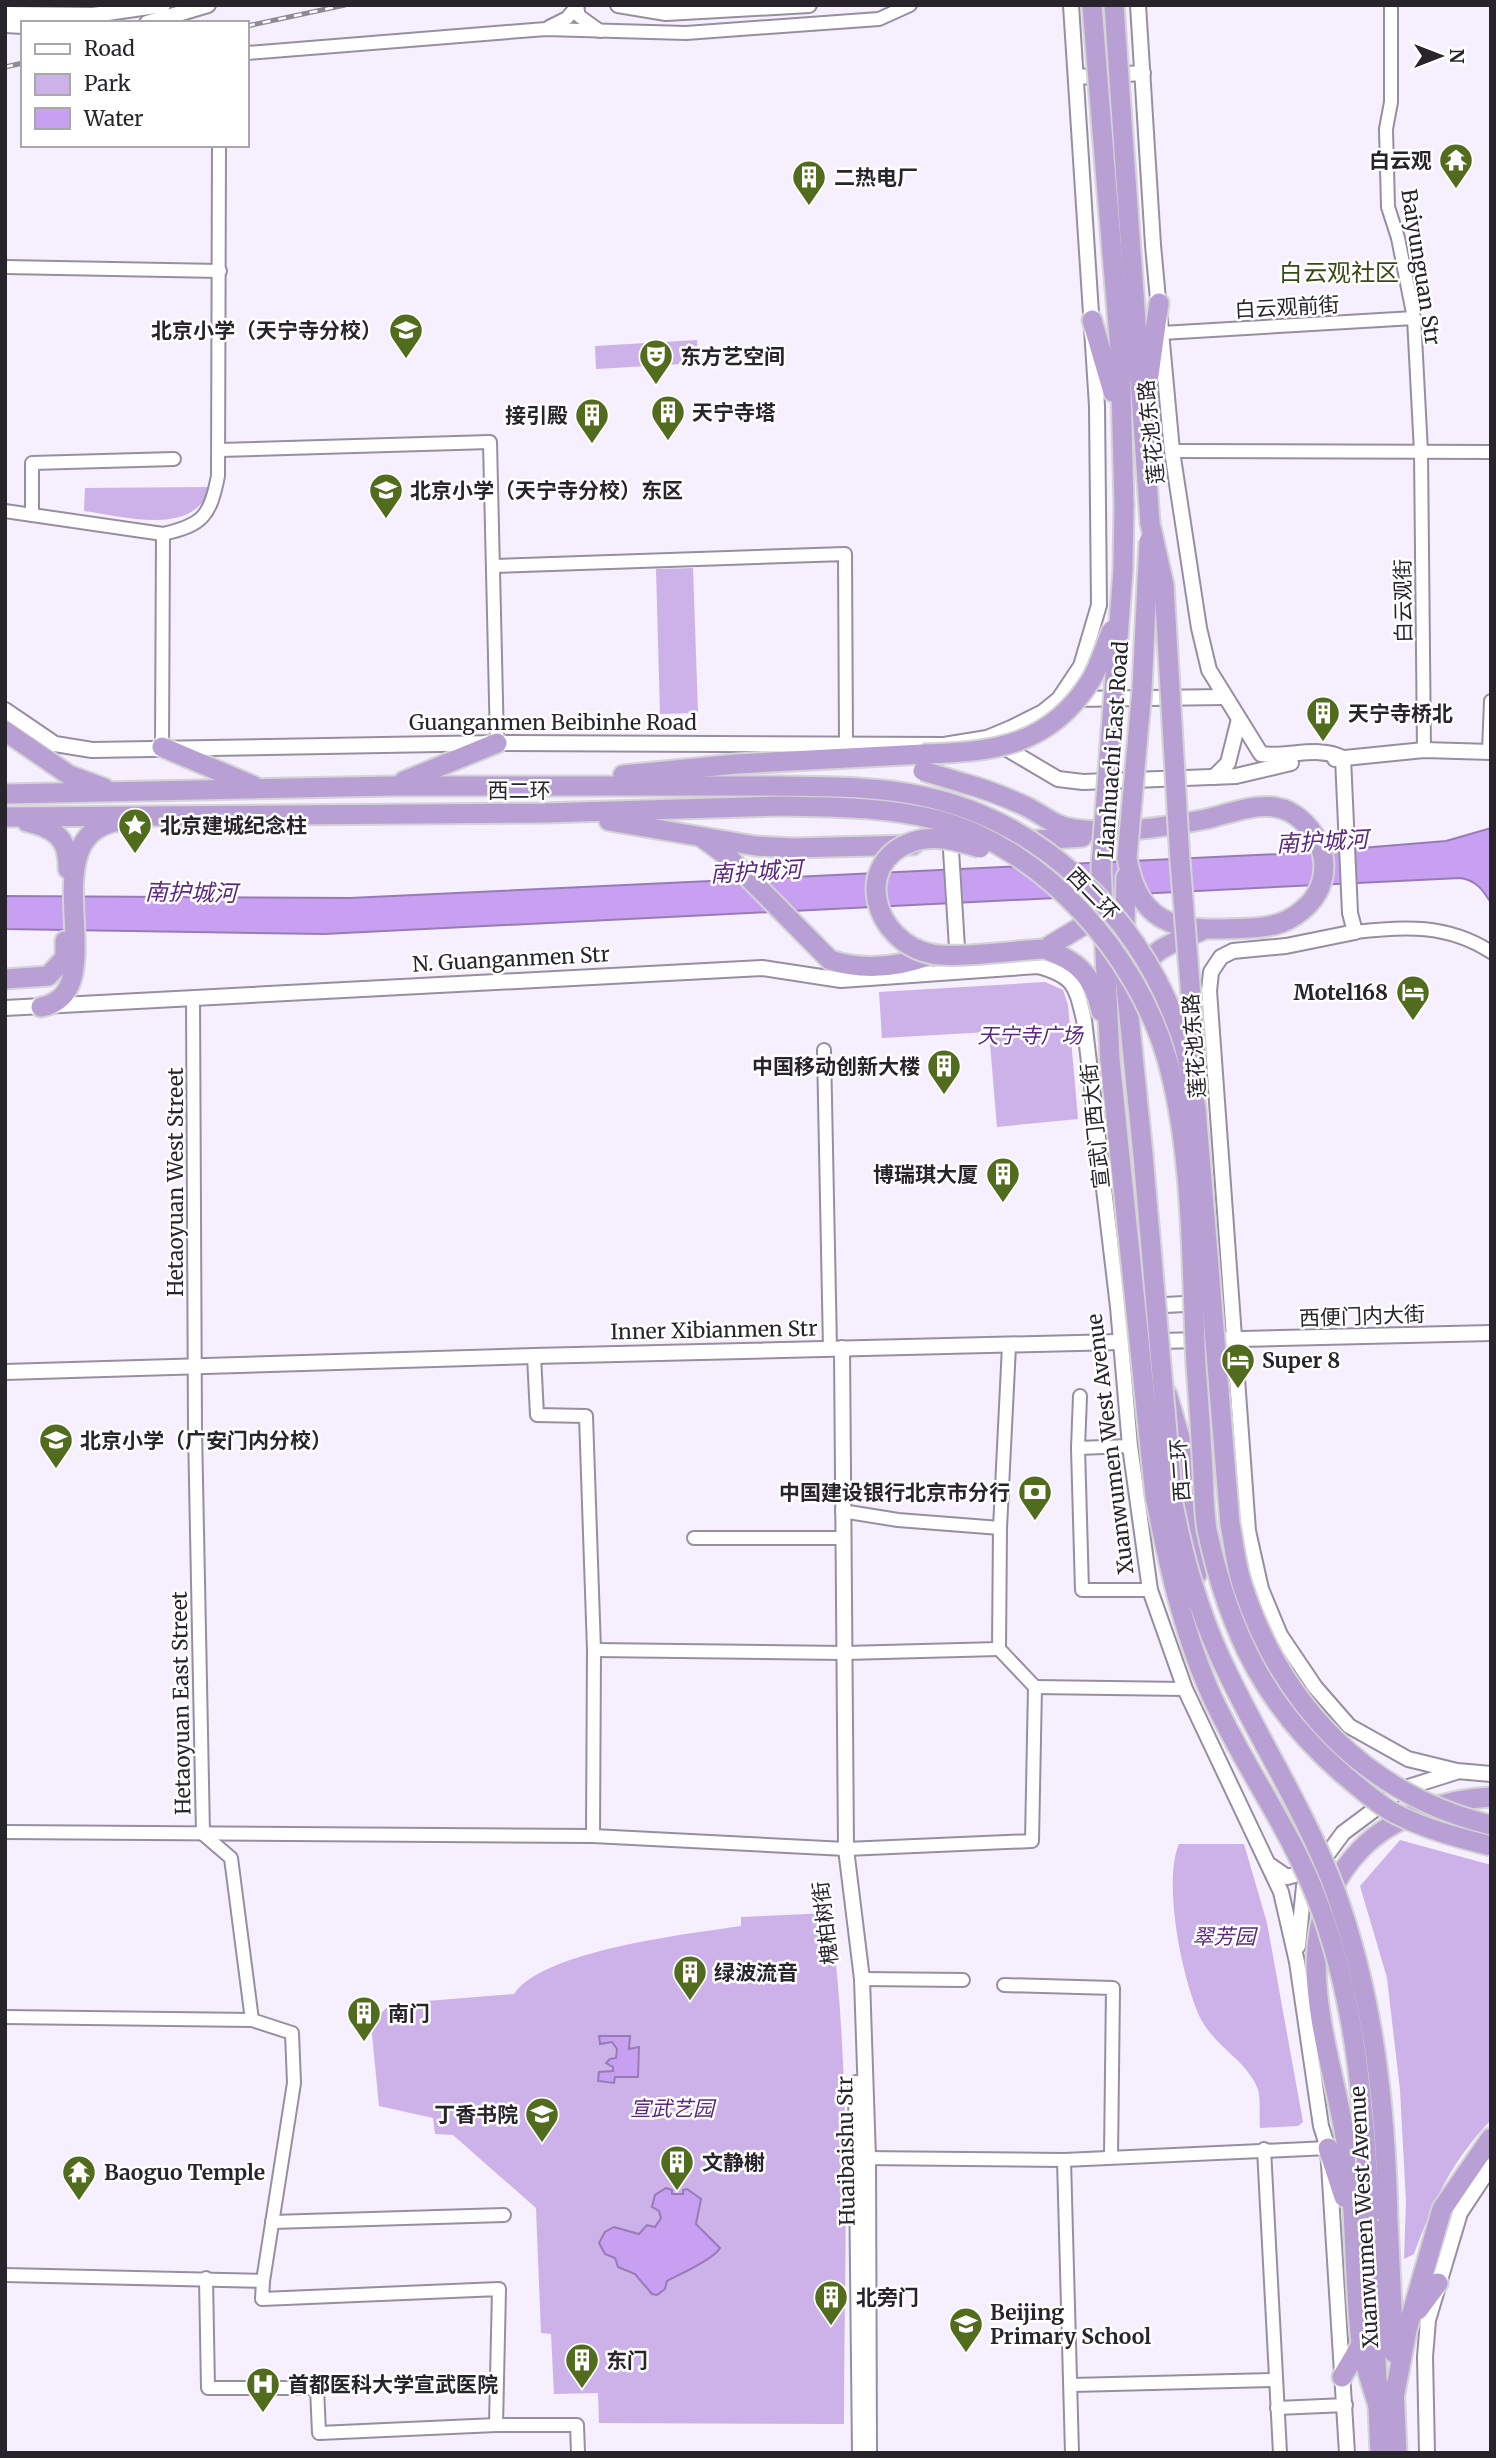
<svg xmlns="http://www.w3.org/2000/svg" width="1496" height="2458" viewBox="0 0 1496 2458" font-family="Merriweather,'Noto Sans SC',serif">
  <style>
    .green { fill: #ccb2e8 }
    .water { fill: #c8a0f2; stroke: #987bb6; stroke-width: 2 }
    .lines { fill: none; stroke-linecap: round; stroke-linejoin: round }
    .minor-casing { stroke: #978fa0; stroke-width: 16 }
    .tertiary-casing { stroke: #978fa0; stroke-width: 18 }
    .trunk-casing { stroke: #d4d3d5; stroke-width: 23 }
    .minor { stroke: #fff; stroke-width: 12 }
    .tertiary { stroke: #fff; stroke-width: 14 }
    .trunk { stroke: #b8a0d4; stroke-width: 19 }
    .rail-casing { stroke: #8e8994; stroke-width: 5 }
    .rail { stroke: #fff; stroke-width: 2.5; stroke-dasharray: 8; stroke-linecap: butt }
    .trunk-bridge-casing { stroke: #d4d3d5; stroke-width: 23; stroke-linecap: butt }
    .trunk-bridge { stroke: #b8a0d4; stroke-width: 19 }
    .labels { text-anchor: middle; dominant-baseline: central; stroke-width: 5; stroke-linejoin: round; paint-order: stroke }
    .poi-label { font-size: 21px; font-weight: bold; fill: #27242b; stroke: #fff; text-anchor: start }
    .street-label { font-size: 21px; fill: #27242b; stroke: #fff }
    .park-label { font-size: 21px; font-style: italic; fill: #5a2583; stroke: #fff }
    .water-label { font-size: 23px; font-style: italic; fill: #5b2785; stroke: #fff }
    .quarter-label { font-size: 24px; fill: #374915; stroke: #fff }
  </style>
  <rect width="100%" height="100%" fill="#f6effe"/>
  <!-- green -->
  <g class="green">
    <path d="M697 340 698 363 596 369 595 346Z"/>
    <path d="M210 487C195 538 123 516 84 511L85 488Z"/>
    <path d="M693 568 698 713 660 714 656 569Z"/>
    <path d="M1045 982 1063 990 1068 1005 1078 1119 997 1127 989 1032 882 1038 879 992Z"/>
    <path d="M1400 1840 1491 1865V2120C1451 2162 1434 2200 1414 2254L1404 2259 1406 2202 1400 2090 1387 1978 1360 1886Z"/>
    <path d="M1179 1844H1244L1267 1923 1303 2122 1298 2126 1260 2128C1259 2117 1261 2101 1258 2090 1250 2064 1217 2047 1203 2023 1183 1987 1162 1882 1179 1844Z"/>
    <path d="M830 1913C853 2081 844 2255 844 2424L599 2423 598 2393 554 2394 551 2334 541 2333 536 2208 453 2135 435 2134 433 2118 379 2106 371 2024 390 2004 514 1994C544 1950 688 1934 741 1926V1917Z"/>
  </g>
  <!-- water -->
  <g class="water">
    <path d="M1491 828V903C1483 890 1476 880 1460 878L324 934 5 929V896L350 898 1300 853 1446 841Z"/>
    <path d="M599 2036H630L629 2049 639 2047 638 2077H615L614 2083 598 2081 599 2072 613 2071V2067L606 2063 610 2059 616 2058 617 2049 612 2042 600 2044Z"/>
    <path d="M666 2188 672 2190V2194H683V2190L687 2189 701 2199 696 2224 720 2248C714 2259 680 2274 667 2281L665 2289 657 2295 652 2294 635 2274 618 2267 615 2258 605 2254 599 2243 605 2232 614 2227 639 2234 647 2225 655 2227 661 2218 659 2211 652 2207 655 2195Z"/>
  </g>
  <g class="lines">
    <!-- minor casing -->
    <g class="minor-casing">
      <g id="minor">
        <path d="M1391 5V102L1386 129 1388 207 1398 238 1414 318 1421 452 1424 750"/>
        <path d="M577 7 579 16 600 31"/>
        <path d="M549 27 567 18 578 5"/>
        <path d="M247 53 546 29 686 33 879 19 910 5"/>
        <path d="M5 267 220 271"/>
        <path d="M1162 333 1414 318"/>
        <path d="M219 450 490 442 497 743"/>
        <path d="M1172 451 1491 452"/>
        <path d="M5 511 163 534"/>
        <path d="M32 515V463L174 459"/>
        <path d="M494 566 845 554 846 743"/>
        <path d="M162 747 163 534C203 525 210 516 218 476L219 145"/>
        <path d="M1489 751 1491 701"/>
        <path d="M1355 932C1404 926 1448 924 1491 952"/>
        <path d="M824 1050 830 1348"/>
        <path d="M534 1356 537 1415 586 1416 594 1650 593 1836"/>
        <path d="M1080 1396 1078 1448 1082 1590H1150"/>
        <path d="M1078 1448 1130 1446"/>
        <path d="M842 1511 898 1520 1000 1528"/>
        <path d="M694 1538H844"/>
        <path d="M594 1650 845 1653 999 1649"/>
        <path d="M1035 1687 1185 1689"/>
        <path d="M5 1832 593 1836 846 1849 1032 1841 1035 1687 999 1649 1000 1528 1009 1346"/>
        <path d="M862 1979 963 1980"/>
        <path d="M1004 1985 1113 1988 1111 2157"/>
        <path d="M5 2017 252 2020"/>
        <path d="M1264 2149 1280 2453"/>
        <path d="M860 2158 1064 2160 1328 2148"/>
        <path d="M1064 2160 1072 2453"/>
        <path d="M272 2222 504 2215"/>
        <path d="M5 2275 263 2281 294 2083 292 2033 252 2020 231 1858 203 1834 195 1430 193 998"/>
        <path d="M206 2278 208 2388H317L319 2433 496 2425H577L578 2453"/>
        <path d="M263 2281 262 2299 499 2289 496 2425"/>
        <path d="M1072 2385 1274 2380"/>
        <path d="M1277 2408 1346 2405"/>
      </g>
    </g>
    <!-- tertiary casing -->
    <g class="tertiary-casing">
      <g id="tertiary">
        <path d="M618 5 666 13 809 5"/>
        <path d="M1138 5 1153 245 1172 451 1199 628 1209 670 1261 754C1288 758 1318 745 1343 758"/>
        <path d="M5 14 93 15 163 5"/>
        <path d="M147 23 208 5"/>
        <path d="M5 25 23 26"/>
        <path d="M1076 77 1143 73"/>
        <path d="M1071 699 1225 697"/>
        <path d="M5 710 55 744 92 750 497 743 944 745 987 738 1011 728 1043 712 1059 699 1081 666 1099 605 1097 406 1071 5"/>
        <path d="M997 743 1058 779 1083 782 1236 776 1291 763"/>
        <path d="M1343 758 1350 913 1355 932 1286 946 1233 951 1221 957 1211 972 1209 991 1248 1531 1261 1589 1280 1635 1315 1687 1349 1726 1408 1759 1457 1771 1491 1774"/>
        <path d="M1335 759 1424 750 1491 752"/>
        <path d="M1214 777 1228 763 1239 719"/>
        <path d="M950 834 958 964"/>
        <path d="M5 1008 762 968 841 980 1038 966C1075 976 1076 986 1084 1020L1118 1307 1130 1446 1150 1590 1185 1689 1281 1892 1297 1962 1321 2126 1328 2148 1347 2453"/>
        <path d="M1126 1307 1204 1303"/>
        <path d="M842 1348 846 1849 862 1979 868 2158 869 2453"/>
        <path d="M5 1372 534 1356 1491 1333"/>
        <path d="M1271 1866 1287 1877 1313 1870"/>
        <path d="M1298 1946 1304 1886 1343 1833 1402 1789 1456 1772"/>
        <path d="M856 2083 860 2453"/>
        <path d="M1427 2453 1425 2357 1428 2320 1460 2213 1491 2166"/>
      </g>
    </g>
    <!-- trunk casing -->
    <g class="trunk-casing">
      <g id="trunk">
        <path d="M1125 165 1150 523"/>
        <path d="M1105 168 1120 349 1124 505"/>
        <path d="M1092 320 1113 392"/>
        <path d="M1149 375 1159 303"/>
        <path d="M5 731 69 775 104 788"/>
        <path d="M162 747 254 786"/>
        <path d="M623 775 736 764 923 754"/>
        <path d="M404 781 497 743"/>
        <path d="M963 783C985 789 1006 797 1027 807 1043 815 1056 827 1074 829 1115 835 1166 827 1206 819 1228 814 1252 804 1274 807 1297 810 1315 830 1322 852 1327 871 1322 891 1308 905 1291 922 1274 927 1251 928 1187 931 1140 933 1127 858"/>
        <path d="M5 794 393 786H779"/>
        <path d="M5 817 544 813 781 806"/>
        <path d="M609 821 756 846 792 848 913 845"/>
        <path d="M27 822C55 828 69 839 68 869"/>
        <path d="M704 839 727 856 830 960C864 971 900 967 933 954"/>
        <path d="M1022 841 1082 837"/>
        <path d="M1101 866 1110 1060"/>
        <path d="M1126 877 1124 966 1143 1155"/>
        <path d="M1044 949C1077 960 1094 976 1101 1011"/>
        <path d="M1044 949 1089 922 1093 908"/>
        <path d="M5 979 48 976 65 958V941"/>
        <path d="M1138 1003C1139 952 1159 949 1201 931"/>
        <path d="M41 1007C119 993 25 836 119 821"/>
        <path d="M1167 1394 1185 1455 1197 1574"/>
        <path d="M1328 2148 1344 2197"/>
        <path d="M1370 2214 1380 2453"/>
        <path d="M1388 2221 1394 2353"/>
        <path d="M1418 2310 1438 2283"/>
        <path d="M1342 2377 1361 2345"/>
        <path d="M1394 2387 1397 2453"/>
        <path d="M1394 2398 1407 2330 1442 2209 1491 2138"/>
        <path d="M1379 2409C1373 2388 1364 2365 1361 2343 1354 2283 1356 2222 1349 2162 1337 2058 1275 1937 1361 1849 1393 1816 1446 1799 1491 1797"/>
      </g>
    </g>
    <!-- minor -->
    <use href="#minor" class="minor"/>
    <!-- tertiary -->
    <use href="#tertiary" class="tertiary"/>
    <!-- trunk -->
    <use href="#trunk" class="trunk"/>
    <!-- rail casing -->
    <g class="rail-casing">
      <g id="rail">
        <path d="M247 26 345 5"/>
        <path d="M5 67 23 63"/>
      </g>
    </g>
    <!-- rail -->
    <use href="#rail" class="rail"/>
    <!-- trunk-bridge casing -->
    <g class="trunk-bridge-casing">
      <g id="trunk-bridge">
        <path d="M1092 5 1105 168"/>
        <path d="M1114 5 1125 165"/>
        <path d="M1150 523 1164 585 1180 861 1196 1058"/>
        <path d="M923 754C994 752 1050 746 1091 680 1100 665 1105 646 1112 630"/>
        <path d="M923 771 963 783"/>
        <path d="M779 786C827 787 875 786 922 796 1041 821 1135 913 1177 1025 1188 1051 1191 1080 1196 1108L1230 1524C1234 1544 1236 1567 1243 1587 1282 1706 1367 1795 1491 1825"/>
        <path d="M781 806C835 807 886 807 938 820 1045 849 1137 955 1167 1059 1194 1155 1191 1267 1196 1366 1199 1402 1201 1437 1203 1473 1204 1492 1204 1512 1207 1530 1229 1632 1265 1707 1344 1775 1360 1788 1378 1805 1396 1814 1425 1829 1459 1838 1491 1846"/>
        <path d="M980 848C958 841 934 834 912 842 852 863 873 942 932 954 956 959 1017 950 1044 949"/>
        <path d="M1127 858 1142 689 1149 541"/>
        <path d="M1101 866 1123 570 1124 505"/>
        <path d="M1110 1060 1155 1496C1168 1562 1182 1628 1209 1690 1241 1763 1290 1827 1318 1902 1356 2000 1364 2109 1370 2214"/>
        <path d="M1143 1155 1173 1503C1184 1562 1201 1619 1228 1674 1263 1746 1308 1817 1336 1893 1374 1999 1386 2109 1388 2221"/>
      </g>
    </g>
    <!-- trunk-bridge -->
    <use href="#trunk-bridge" class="trunk-bridge"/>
  </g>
  <!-- icons -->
  <defs>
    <g id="temple-pin" transform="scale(1.75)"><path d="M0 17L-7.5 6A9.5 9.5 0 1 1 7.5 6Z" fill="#526c1e" stroke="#fff"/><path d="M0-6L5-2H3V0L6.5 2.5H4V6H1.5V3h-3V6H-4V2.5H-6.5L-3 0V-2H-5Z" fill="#fff"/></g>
    <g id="building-pin" transform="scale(1.75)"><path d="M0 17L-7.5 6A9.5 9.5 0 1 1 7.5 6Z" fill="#526c1e" stroke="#fff"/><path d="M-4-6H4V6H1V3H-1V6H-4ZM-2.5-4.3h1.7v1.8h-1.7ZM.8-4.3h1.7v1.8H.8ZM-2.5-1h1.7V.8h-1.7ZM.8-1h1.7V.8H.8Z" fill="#fff"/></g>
    <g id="school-pin" transform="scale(1.75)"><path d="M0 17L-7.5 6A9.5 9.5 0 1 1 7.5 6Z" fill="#526c1e" stroke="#fff"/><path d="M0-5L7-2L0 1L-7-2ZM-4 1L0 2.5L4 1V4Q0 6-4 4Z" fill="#fff"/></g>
    <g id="theatre-pin" transform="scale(1.75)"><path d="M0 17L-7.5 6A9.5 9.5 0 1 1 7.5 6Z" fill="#526c1e" stroke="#fff"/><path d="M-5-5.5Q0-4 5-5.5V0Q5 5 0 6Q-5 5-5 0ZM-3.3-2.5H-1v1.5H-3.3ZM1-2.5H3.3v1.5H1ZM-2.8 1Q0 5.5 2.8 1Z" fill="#fff"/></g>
    <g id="sight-pin" transform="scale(1.75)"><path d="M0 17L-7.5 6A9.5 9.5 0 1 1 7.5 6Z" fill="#526c1e" stroke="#fff"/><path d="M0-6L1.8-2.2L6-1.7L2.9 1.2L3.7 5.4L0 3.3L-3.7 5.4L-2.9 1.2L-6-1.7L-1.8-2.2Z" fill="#fff"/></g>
    <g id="hotel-pin" transform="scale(1.75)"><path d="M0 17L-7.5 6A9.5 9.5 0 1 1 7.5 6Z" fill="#526c1e" stroke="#fff"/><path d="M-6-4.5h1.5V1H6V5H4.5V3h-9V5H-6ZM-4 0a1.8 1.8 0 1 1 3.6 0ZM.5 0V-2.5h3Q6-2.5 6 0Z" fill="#fff"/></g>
    <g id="bank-pin" transform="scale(1.75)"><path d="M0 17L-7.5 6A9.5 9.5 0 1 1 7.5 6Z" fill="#526c1e" stroke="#fff"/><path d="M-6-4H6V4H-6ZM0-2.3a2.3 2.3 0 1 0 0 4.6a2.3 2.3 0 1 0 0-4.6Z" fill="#fff"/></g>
    <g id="hospital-pin" transform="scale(1.75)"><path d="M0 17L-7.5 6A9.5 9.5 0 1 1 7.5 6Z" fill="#526c1e" stroke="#fff"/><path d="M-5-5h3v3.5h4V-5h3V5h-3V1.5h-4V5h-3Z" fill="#fff"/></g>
  </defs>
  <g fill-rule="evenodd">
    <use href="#temple-pin" x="1456" y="160"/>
    <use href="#building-pin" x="809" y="177"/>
    <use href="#school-pin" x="406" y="330"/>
    <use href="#theatre-pin" x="656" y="356"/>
    <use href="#building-pin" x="668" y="412"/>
    <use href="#building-pin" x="592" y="415"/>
    <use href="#school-pin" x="386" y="490"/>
    <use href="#building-pin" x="1323" y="713"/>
    <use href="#sight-pin" x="135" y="825"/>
    <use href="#hotel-pin" x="1413" y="992"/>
    <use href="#building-pin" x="944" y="1066"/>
    <use href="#building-pin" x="1003" y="1174"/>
    <use href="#hotel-pin" x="1238" y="1360"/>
    <use href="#school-pin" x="56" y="1440"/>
    <use href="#bank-pin" x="1035" y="1492"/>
    <use href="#building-pin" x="690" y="1972"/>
    <use href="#building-pin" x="364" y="2013"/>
    <use href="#school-pin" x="542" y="2114"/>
    <use href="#building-pin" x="677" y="2162"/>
    <use href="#temple-pin" x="79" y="2172"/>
    <use href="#building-pin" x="831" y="2297"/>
    <use href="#school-pin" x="966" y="2324"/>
    <use href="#building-pin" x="582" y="2360"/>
    <use href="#hospital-pin" x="263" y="2384"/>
  </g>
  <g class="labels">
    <!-- poi labels -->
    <g class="poi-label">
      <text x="1432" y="160" text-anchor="end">白云观</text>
      <text x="834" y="177">二热电厂</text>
      <text x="382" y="330" text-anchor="end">北京小学（天宁寺分校）</text>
      <text x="680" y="356">东方艺空间</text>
      <text x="692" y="412">天宁寺塔</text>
      <text x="568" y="415" text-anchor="end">接引殿</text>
      <text x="410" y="490">北京小学（天宁寺分校）东区</text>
      <text x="1348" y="713">天宁寺桥北</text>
      <text x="160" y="825">北京建城纪念柱</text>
      <text x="1388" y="992" text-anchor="end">Motel168</text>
      <text x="920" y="1066" text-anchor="end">中国移动创新大楼</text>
      <text x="978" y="1174" text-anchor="end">博瑞琪大厦</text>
      <text x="1262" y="1360">Super 8</text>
      <text x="80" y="1440">北京小学（广安门内分校）</text>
      <text x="1010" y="1492" text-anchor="end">中国建设银行北京市分行</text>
      <text x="714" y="1972">绿波流音</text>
      <text x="388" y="2013">南门</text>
      <text x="518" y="2114" text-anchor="end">丁香书院</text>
      <text x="702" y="2162">文静榭</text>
      <text x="104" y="2172">Baoguo Temple</text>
      <text x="856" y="2297">北旁门</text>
      <text x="990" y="2312">Beijing<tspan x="990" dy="24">Primary School</tspan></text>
      <text x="606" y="2360">东门</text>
      <text x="288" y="2384">首都医科大学宣武医院</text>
    </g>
    <!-- street labels -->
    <g class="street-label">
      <text transform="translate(1421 267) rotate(81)">Baiyunguan Str</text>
      <text transform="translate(1287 307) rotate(-3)">白云观前街</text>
      <text transform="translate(1151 432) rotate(-96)">莲花池东路</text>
      <text transform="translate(1403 601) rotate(-91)">白云观街</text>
      <text x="553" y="722">Guanganmen Beibinhe Road</text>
      <text transform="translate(1113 750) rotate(-86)">Lianhuachi East Road</text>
      <text x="519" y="790">西二环</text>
      <text transform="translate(1093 894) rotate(46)">西二环</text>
      <text transform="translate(511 959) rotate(-3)">N. Guanganmen Str</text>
      <text transform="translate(1194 1046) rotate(-94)">莲花池东路</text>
      <text transform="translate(1095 1126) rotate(-96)">宣武门西大街</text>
      <text transform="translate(175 1182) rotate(-90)">Hetaoyuan West Street</text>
      <text transform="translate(1362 1316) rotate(-2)">西便门内大街</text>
      <text transform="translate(714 1330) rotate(-1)">Inner Xibianmen Str</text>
      <text transform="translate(1110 1444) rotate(-97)">Xuanwumen West Avenue</text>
      <text transform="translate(1180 1470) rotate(-94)">西二环</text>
      <text transform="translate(181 1703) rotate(-91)">Hetaoyuan East Street</text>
      <text transform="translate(825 1923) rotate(-97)">槐柏树街</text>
      <text transform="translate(846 2151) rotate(-91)">Huaibaishu Str</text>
      <text transform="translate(1364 2217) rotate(-93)">Xuanwumen West Avenue</text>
    </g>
    <!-- park labels -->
    <g class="park-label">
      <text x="1030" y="1035">天宁寺广场</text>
      <text x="1224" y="1936">翠芳园</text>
      <text x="672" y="2108">宣武艺园</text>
    </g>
    <!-- water labels -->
    <g class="water-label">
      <text transform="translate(1322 841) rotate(-3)">南护城河</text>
      <text transform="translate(756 871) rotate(-3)">南护城河</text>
      <text transform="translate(191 892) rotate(1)">南护城河</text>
    </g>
    <!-- quarter labels -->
    <g class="quarter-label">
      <text x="1339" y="272">白云观社区</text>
    </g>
  </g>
  <!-- border -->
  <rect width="1496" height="2458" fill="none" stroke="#27242b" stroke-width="14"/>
  <!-- legend -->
  <rect x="21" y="21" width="228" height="126" fill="#ffffff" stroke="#a9a7aa" stroke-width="2"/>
  <rect x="35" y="44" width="35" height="10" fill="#ffffff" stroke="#a9a7aa" stroke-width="2"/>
  <text x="84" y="56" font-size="21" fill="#27242b">Road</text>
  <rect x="35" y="74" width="35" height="21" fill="#ccb2e8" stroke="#a9a7aa" stroke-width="2"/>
  <text x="84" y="91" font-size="21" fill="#27242b">Park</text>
  <rect x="35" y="108" width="35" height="21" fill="#c8a0f2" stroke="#a9a7aa" stroke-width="2"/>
  <text x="84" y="126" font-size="21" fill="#27242b">Water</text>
  <!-- north arrow -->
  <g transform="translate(1440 56) rotate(90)" stroke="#ffffff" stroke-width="5" paint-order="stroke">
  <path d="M0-5L12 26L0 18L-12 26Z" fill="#27242b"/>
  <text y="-10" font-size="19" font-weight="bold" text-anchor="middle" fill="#27242b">N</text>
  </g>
</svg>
